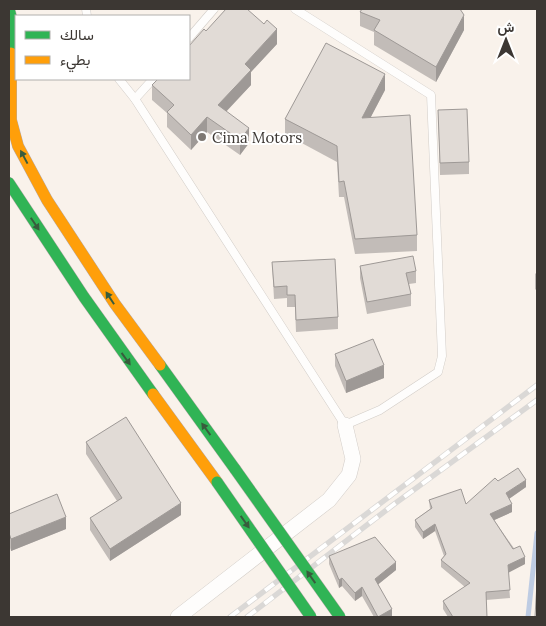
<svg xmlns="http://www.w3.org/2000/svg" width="546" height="626" viewBox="0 0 546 626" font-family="Lora,Vazirmatn,serif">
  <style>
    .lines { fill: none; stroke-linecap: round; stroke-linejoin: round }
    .stream { stroke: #becce3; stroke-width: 5 }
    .lane-casing { stroke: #d2cdc8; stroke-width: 9 }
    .street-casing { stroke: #d2cdc8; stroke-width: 16 }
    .fast-casing { stroke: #b6aaa9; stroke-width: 12 }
    .slow-casing { stroke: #b6aaa9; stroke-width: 12 }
    .lane { stroke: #fefdfc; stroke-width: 8 }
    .street { stroke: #fefdfc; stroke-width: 15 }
    .fast { stroke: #30b455; stroke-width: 11 }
    .slow { stroke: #ff9f0a; stroke-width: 11 }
    .rail-casing { stroke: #dad8d6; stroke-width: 5.5 }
    .rail { stroke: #fff; stroke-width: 4; stroke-dasharray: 11; stroke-linecap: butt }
    .fast-bridge-casing { stroke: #b6aaa9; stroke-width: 12; stroke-linecap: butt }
    .fast-bridge { stroke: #30b455; stroke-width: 11 }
    .wall { fill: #c2bcb8 }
    .shaded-wall { fill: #9e9996 }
    .building { fill: #e1dbd6; stroke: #9e9996 }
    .oneway { fill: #385c3d }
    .poi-dot { fill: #7e7873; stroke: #fff; stroke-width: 2 }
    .labels { text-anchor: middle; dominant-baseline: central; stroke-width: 4; stroke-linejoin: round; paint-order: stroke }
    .poi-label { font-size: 15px; fill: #3c3733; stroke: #fff; text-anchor: start }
  </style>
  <rect width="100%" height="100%" fill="#f9f2eb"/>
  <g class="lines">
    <!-- stream -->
    <path class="stream" d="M528 617 537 533"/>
    <!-- lane casing -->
    <g class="lane-casing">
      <g id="lane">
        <path d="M86 9 87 16"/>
        <path d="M189 38 214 9"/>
        <path d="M119 79 135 99 345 425 380 410 438 372 442 356 431 95 295 9"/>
        <path d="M135 99 153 79"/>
      </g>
    </g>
    <!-- street casing -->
    <g class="street-casing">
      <path id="street" d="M178 617 329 500 349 475 353 459 345 425"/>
    </g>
    <!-- fast casing -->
    <g class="fast-casing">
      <g id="fast">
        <path d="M9 9C14 26 17 41 9 58"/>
        <path d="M9 183 84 297 153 394"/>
        <path d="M160 365 235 469"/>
      </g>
    </g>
    <!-- slow casing -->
    <g class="slow-casing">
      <g id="slow">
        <path d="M11 53V120L18 146 47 200 115 304 160 365"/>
        <path d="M153 394 217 482"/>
      </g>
    </g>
    <!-- lane -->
    <use href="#lane" class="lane"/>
    <!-- street -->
    <use href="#street" class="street"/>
    <!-- fast -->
    <use href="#fast" class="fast"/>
    <!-- slow -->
    <use href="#slow" class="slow"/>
    <!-- rail casing -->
    <g class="rail-casing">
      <g id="rail">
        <path d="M230 617 537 385"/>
        <path d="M247 617 393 505 537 400"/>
      </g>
    </g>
    <!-- rail -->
    <use href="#rail" class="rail"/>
    <!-- fast-bridge casing -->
    <g class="fast-bridge-casing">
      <g id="fast-bridge">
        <path d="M235 469 340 617"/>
        <path d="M217 482 311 617"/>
      </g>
    </g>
    <!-- fast-bridge -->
    <use href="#fast-bridge" class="fast-bridge"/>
  </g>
  <!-- wall -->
  <g class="wall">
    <path d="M359 9H460L464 30 436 82 374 45V32L360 26V12L361 10Z"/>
    <path d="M206 31 277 44 251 72V85L226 112 249 143 240 155 207 132 191 150 167 127V113L152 100V85Z"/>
    <path d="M385 90 370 118 417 235V251L355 254 344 197H339L337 162 285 134V119Z"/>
    <path d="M438 110 469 162V174L440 175Z"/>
    <path d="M272 262 338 317V329L296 332 295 307H287V298L274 299Z"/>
    <path d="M360 266 416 271V283L409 284 411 294V306L367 314 360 278Z"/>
    <path d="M537 272V291L535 289V274Z"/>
    <path d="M537 295V313L536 312V296Z"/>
    <path d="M335 354 384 378 346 393 335 366Z"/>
    <path d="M86 442 181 515 110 561 90 530V518L117 501 86 454Z"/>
    <path d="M498 481 526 487 509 499 512 512 494 520 525 564 508 572 510 598 486 600 487 617H448L443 609V601L465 587 441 567V560L444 556 435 531 423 539 415 527V520L430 509 429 500 466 504Z"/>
    <path d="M9 514 66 529 11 551 9 545Z"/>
    <path d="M329 556 396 570 378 584 392 617H374L362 596 355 601 342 586 339 588 329 564Z"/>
  </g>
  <!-- shaded-wall -->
  <g class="shaded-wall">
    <path d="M464 15V30L436 82V67Z"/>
    <path d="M277 29V44L251 72V85L218 120V105L245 64Z"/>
    <path d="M385 74V90L362 134V118Z"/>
    <path d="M207 117V132L191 150V135Z"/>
    <path d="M249 128V143L240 155V140Z"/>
    <path d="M384 365V378L346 393V381Z"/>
    <path d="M526 480V487L506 501V493Z"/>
    <path d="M181 503V515L110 561V549Z"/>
    <path d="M512 504V512L490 522V514Z"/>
    <path d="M66 517V529L11 551V539Z"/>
    <path d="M435 524V531L423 539V532Z"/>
    <path d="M525 557V564L508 573V565Z"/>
    <path d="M396 562V570L375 587V579Z"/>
    <path d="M342 578V586L339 588V580Z"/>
    <path d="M362 587V596L355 601V593Z"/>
    <path d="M392 609V617H378Z"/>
  </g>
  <!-- building -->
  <g class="building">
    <path d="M226 9H247L264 24 267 20 277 29 245 64 251 70 218 105 249 128 240 140 207 117 191 135 167 112 174 105 152 85 158 79H189V46L204 29 206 31Z"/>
    <path d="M362 9H460L464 15 436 67 374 30 380 20 360 12Z"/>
    <path d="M326 43 385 74 362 118 410 115 417 235 355 239 344 181 339 182 337 146 285 119Z"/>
    <path d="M467 109 469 162 440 163 438 110Z"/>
    <path d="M413 256 416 271 406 273 411 294 367 302 360 266Z"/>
    <path d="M335 259 338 317 296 320 295 295H287V286L274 287 272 262Z"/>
    <path d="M373 339 384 365 346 381 335 354Z"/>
    <path d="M126 417 181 503 110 549 90 518 122 498 86 442Z"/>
    <path d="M518 468 526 480 506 493 512 504 490 514 513 549 520 546 525 557 508 565 510 590 486 592 487 617H453L443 601 470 583 441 560 446 554 435 524 423 532 415 520 432 508 429 500 461 489 466 504 495 478 498 481Z"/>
    <path d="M57 494 66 517 11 539 9 533V514Z"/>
    <path d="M375 537 396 562 375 579 392 609 378 617 362 587 355 593 342 578 339 580 329 556Z"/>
    <path d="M537 582V617H535Z"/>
  </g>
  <!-- one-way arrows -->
  <defs><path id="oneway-solid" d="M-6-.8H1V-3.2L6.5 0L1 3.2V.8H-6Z" transform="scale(1.25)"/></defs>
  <g class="oneway">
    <use href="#oneway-solid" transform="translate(24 157) rotate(-118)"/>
    <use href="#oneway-solid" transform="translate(35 224) rotate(56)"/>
    <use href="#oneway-solid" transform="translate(110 298) rotate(-123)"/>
    <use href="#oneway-solid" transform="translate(126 359) rotate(54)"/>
    <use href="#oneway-solid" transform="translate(206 429) rotate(-126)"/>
    <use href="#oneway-solid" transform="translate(245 522) rotate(55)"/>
    <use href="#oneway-solid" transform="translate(311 577) rotate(-125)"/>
  </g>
  <!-- markers -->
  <circle class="poi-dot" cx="202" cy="137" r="5"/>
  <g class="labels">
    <!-- poi labels -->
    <g class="poi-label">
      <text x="212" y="137">Cima Motors</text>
    </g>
  </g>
  <!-- border -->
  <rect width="546" height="626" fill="none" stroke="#3c3733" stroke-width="20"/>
  <!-- legend -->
  <rect x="15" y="15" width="175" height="65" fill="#ffffff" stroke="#b1afad"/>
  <rect x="25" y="31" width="25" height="8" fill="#30b455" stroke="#b1afad"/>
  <text x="60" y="40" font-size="15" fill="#3c3733">سالك</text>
  <rect x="25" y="56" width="25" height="8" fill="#ff9f0a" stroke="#b1afad"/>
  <text x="60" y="65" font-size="15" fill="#3c3733">بطيء</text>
  <!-- north arrow -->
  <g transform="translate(506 40)" stroke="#ffffff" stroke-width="4" paint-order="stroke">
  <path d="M0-4L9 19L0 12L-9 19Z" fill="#3c3733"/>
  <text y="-8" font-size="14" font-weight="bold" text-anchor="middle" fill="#3c3733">ش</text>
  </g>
</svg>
